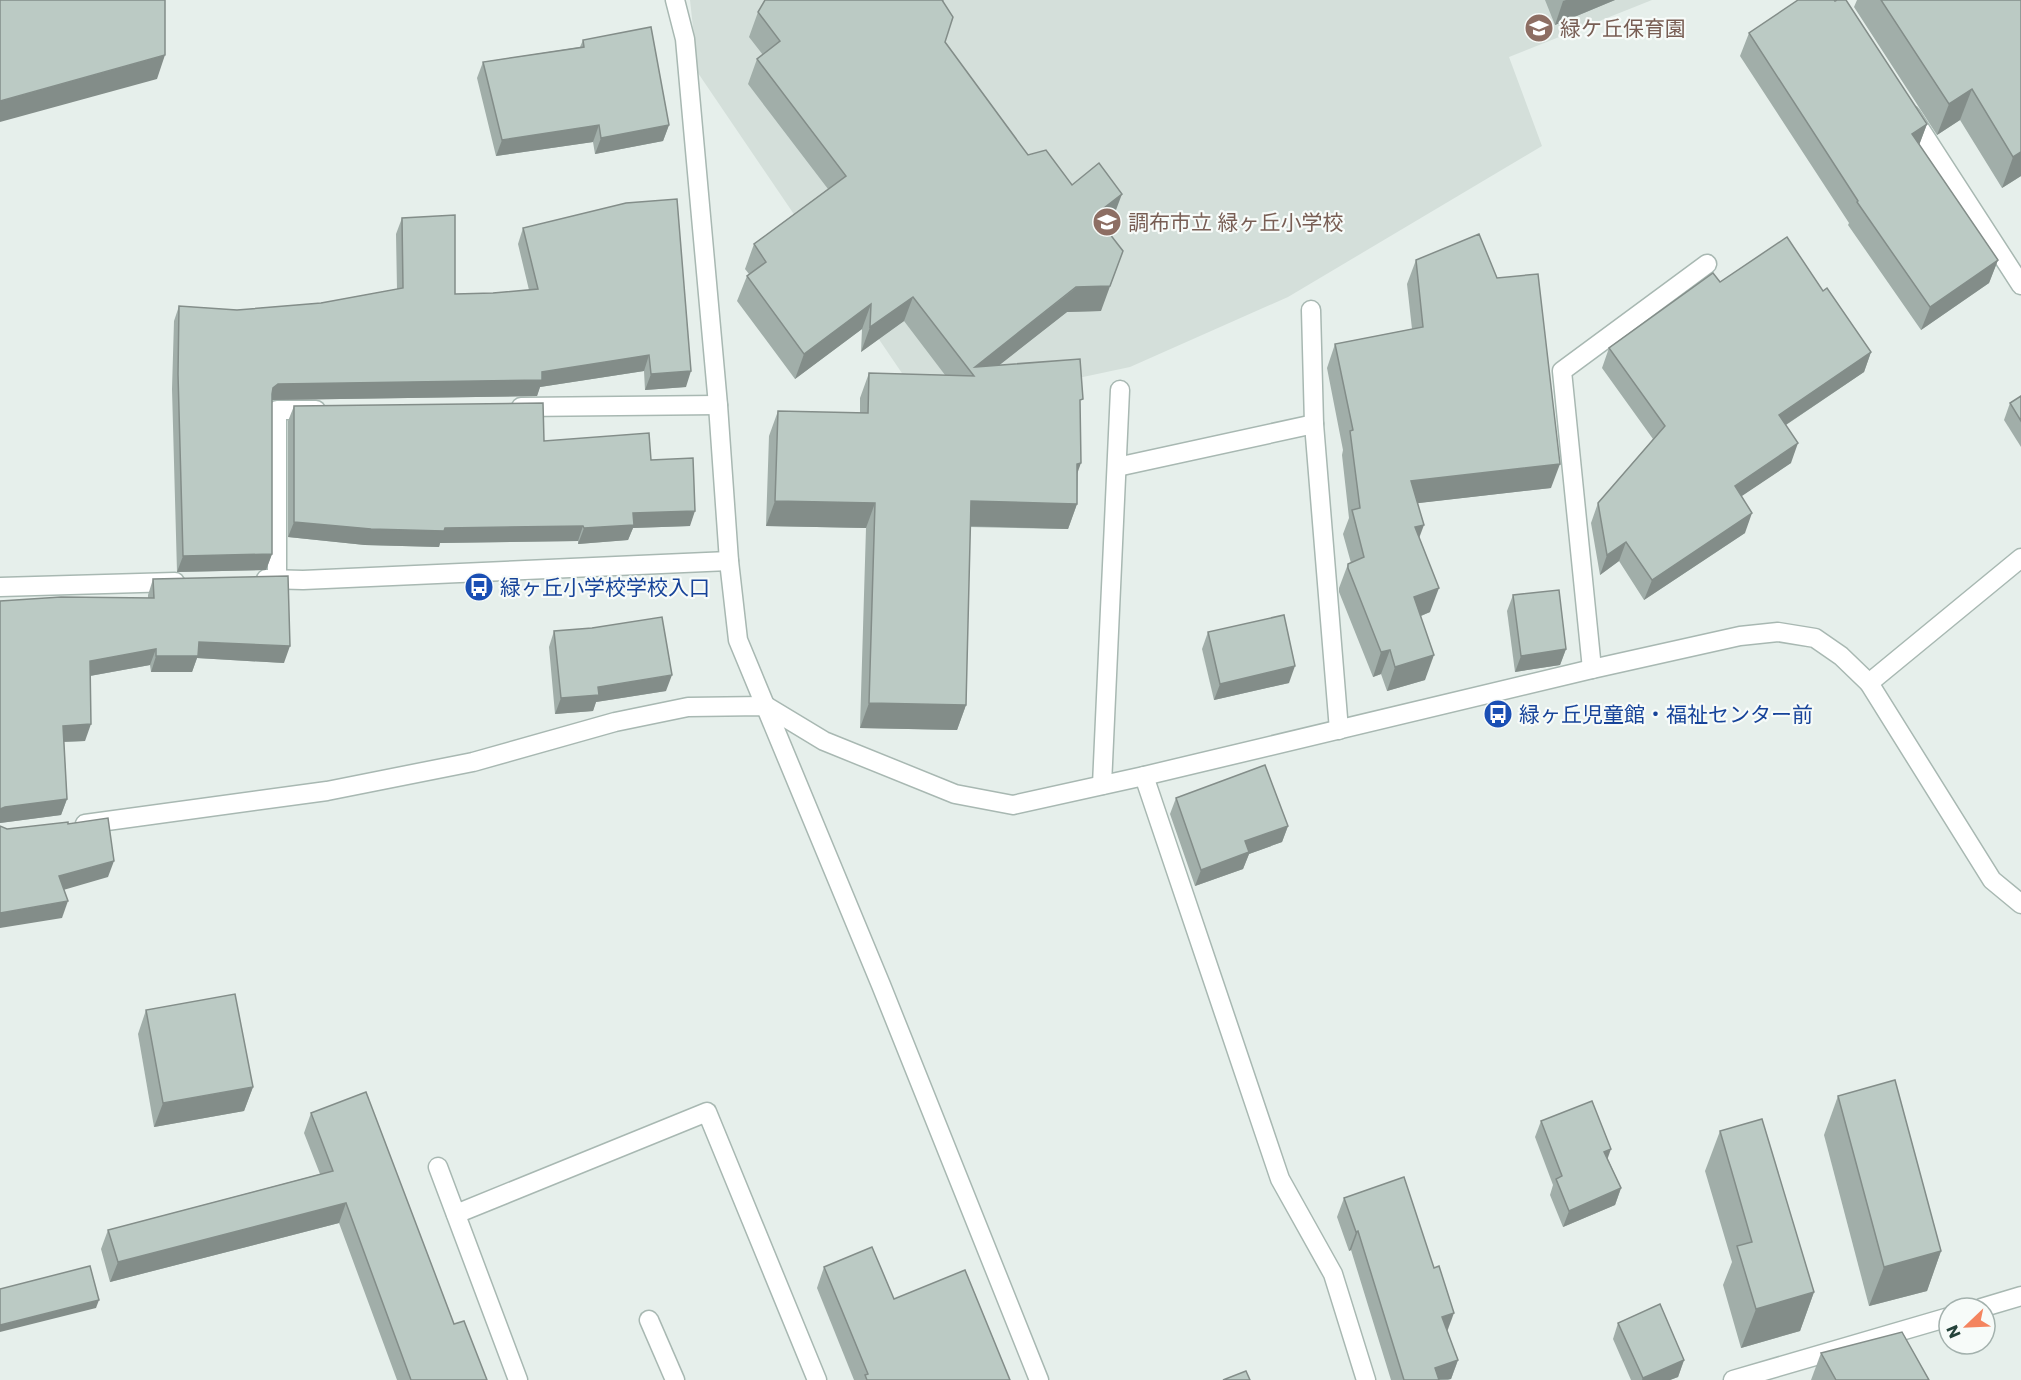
<svg xmlns="http://www.w3.org/2000/svg" width="2021" height="1380" viewBox="0 0 2021 1380" font-family="Poppins,'Noto Sans JP',sans-serif">
  <style>
    .built { fill: #d4dfda }
    .lines { fill: none; stroke-linecap: round; stroke-linejoin: round }
    .minor-casing { stroke: #a8b8b2; stroke-width: 21 }
    .minor { stroke: #fff; stroke-width: 18 }
    .wall { fill: #a1aea9 }
    .shaded-wall { fill: #838d89 }
    .building { fill: #bbcac4; stroke: #838d89; stroke-width: 1.5 }
    .labels { text-anchor: middle; dominant-baseline: central; stroke-width: 4.5; stroke-linejoin: round; paint-order: stroke }
    .education-label { font-size: 21px; fill: #785e54; stroke: #f7fbf9; text-anchor: start }
    .transit-label { font-size: 21px; fill: #164399; stroke: #f7fbf9; text-anchor: start }
  </style>
  <rect width="100%" height="100%" fill="#e6efeb"/>
  <!-- built -->
  <path class="built" d="M690 0H1652L1509 57 1542 146 1288 297 1130 367 927 410 698 73Z"/>
  <g class="lines">
    <!-- minor casing -->
    <g class="minor-casing">
      <g id="minor">
        <path d="M675 0 685 39 718 405 729 561 738 640 881 985 1039 1380"/>
        <path d="M1911 115 2021 285"/>
        <path d="M1311 310 1314 424 1339 730"/>
        <path d="M521 407 718 405"/>
        <path d="M1117 467 1314 424"/>
        <path d="M266 579 303 580 729 561"/>
        <path d="M277 579V410H316"/>
        <path d="M0 587 175 582"/>
        <path d="M1592 669 1562 371 1707 264"/>
        <path d="M1869 683 2021 558"/>
        <path d="M1144 776 1280 1179 1333 1274 1366 1380"/>
        <path d="M1102 785 1120 390"/>
        <path d="M85 824 327 791 473 762 615 722 688 707 766 706 824 741 955 794 1013 805 1144 776 1592 669 1740 636 1778 632 1815 638 1841 656 1869 683 1992 880 2021 904"/>
        <path d="M438 1167 518 1380"/>
        <path d="M456 1214 707 1112 817 1380"/>
        <path d="M1981 1308 2021 1296"/>
        <path d="M649 1320 675 1380"/>
        <path d="M1733 1380 1949 1317"/>
      </g>
    </g>
    <!-- minor -->
    <use href="#minor" class="minor"/>
  </g>
  <!-- wall -->
  <g class="wall">
    <path d="M765 0H944L943 2 945 42 1028 155 1072 185 1113 218 1104 226 1101 311 1067 312 999 365 1080 408 1077 504 1068 529 970 527 966 705 957 730 860 728 866 528 766 526 769 436 778 411 860 413V398L869 373 945 375 904 321 861 352 862 329 795 379 737 301 747 276 749 274 745 269 754 244 828 189 748 84 757 59 763 55 749 37 758 12Z"/>
    <path d="M1545 0H1615L1555 25Z"/>
    <path d="M1857 0H2021V176L2002 188 1960 120 1937 135 1854 7Z"/>
    <path d="M1749 33 1927 124 1919 145 1998 260 1989 283 1921 330 1848 225 1849 223 1740 56Z"/>
    <path d="M583 40 669 125 663 141 595 154 593 142 496 156 477 78 483 62 580 47Z"/>
    <path d="M402 218 455 294 493 293 529 290 518 244 523 228 686 387 645 390 644 371 540 387 537 396 272 400V554L266 570 177 572 172 389 174 321 179 306 237 310 321 303 397 289 396 234Z"/>
    <path d="M1416 260 1551 488 1418 503 1419 537 1430 612 1421 616 1425 680 1387 691 1381 674 1373 677 1339 592V588L1348 564 1351 563 1343 534 1349 518 1342 455 1343 450 1327 368 1335 344 1412 329 1407 284Z"/>
    <path d="M1720 282 1823 291 1871 352 1864 372 1786 425 1791 463 1741 496 1745 533 1644 600 1619 561 1600 575 1591 523 1598 503 1653 439 1602 368 1609 348Z"/>
    <path d="M2021 396V447L2004 420 2010 403Z"/>
    <path d="M294 406 544 441 651 460 690 526 633 528 628 540 578 544V541L440 543 439 547 365 545 288 537V421Z"/>
    <path d="M153 579 284 663 197 658 192 672H151L150 665 90 676 85 741 64 742 67 799 61 815 0 823V601L148 598V595Z"/>
    <path d="M1513 595 1566 649 1560 665 1515 672 1507 611Z"/>
    <path d="M554 631 666 691 596 702 593 711 555 714 549 647Z"/>
    <path d="M1208 632 1289 683 1214 700 1202 649Z"/>
    <path d="M1176 798 1288 826 1282 842 1249 854 1243 869 1195 886 1170 814Z"/>
    <path d="M146 1010 253 1087 244 1111 154 1127 138 1034Z"/>
    <path d="M1838 1096 1941 1251 1927 1291 1869 1306 1824 1135Z"/>
    <path d="M311 1113 454 1324 487 1380H397L339 1223 110 1282 101 1249 108 1230 320 1174 304 1133Z"/>
    <path d="M1541 1121 1608 1159 1621 1188 1615 1205 1563 1227 1550 1195 1553 1185 1535 1137Z"/>
    <path d="M1720 1131 1814 1292 1800 1331 1741 1348 1723 1285 1732 1262 1705 1171Z"/>
    <path d="M1344 1198 1447 1331 1458 1360 1451 1379 1448 1380H1391L1351 1250 1349 1251 1337 1217Z"/>
    <path d="M824 1267 894 1299 1010 1380H854L817 1288Z"/>
    <path d="M1618 1323 1684 1360 1678 1377 1670 1380H1631L1613 1339Z"/>
    <path d="M1821 1353 1929 1380H1811Z"/>
  </g>
  <!-- shaded-wall -->
  <g class="shaded-wall">
    <path d="M1566 0H1615L1555 25 1563 1Z"/>
    <path d="M165 55 157 79 0 122V101Z"/>
    <path d="M1972 89 1960 120 1937 135 1949 104Z"/>
    <path d="M1927 124 1918 148 1912 134Z"/>
    <path d="M599 125 593 142 496 156 502 140Z"/>
    <path d="M669 125 663 141 595 154 601 138Z"/>
    <path d="M2021 152V176L2002 188 2013 157Z"/>
    <path d="M1122 194 1113 218 1086 240 1095 215Z"/>
    <path d="M1123 251 1101 311 1067 312 969 389 974 376 975 367Z"/>
    <path d="M1998 260 1989 283 1921 330 1930 307Z"/>
    <path d="M913 297 904 321 861 352 870 327Z"/>
    <path d="M871 304 862 329 795 379 804 354Z"/>
    <path d="M1871 352 1864 372 1772 434 1779 415Z"/>
    <path d="M649 355 644 371 540 387 537 396 272 400 268 404 273 388 278 384 542 372Z"/>
    <path d="M691 371 686 387 645 390 651 374Z"/>
    <path d="M1798 443 1791 463 1727 506 1735 486Z"/>
    <path d="M1081 463 1072 488 1077 464Z"/>
    <path d="M1560 464 1551 488 1402 505 1411 481Z"/>
    <path d="M775 501 875 503 866 528 766 526Z"/>
    <path d="M971 501 1077 504 1068 529 962 526Z"/>
    <path d="M695 511 690 526 633 528 628 540 578 544 584 528 633 513Z"/>
    <path d="M1752 513 1745 533 1644 600 1652 580Z"/>
    <path d="M294 522 445 528 583 526 578 541 440 543 439 547 365 545 288 537Z"/>
    <path d="M1424 525 1415 549V527Z"/>
    <path d="M1626 542 1619 561 1600 575 1607 555Z"/>
    <path d="M272 554 266 570 177 572 183 556Z"/>
    <path d="M1439 588 1430 612 1406 622 1414 597Z"/>
    <path d="M199 642 290 646 284 663 197 658 192 672H151L156 656Z"/>
    <path d="M156 649 150 665 84 677 90 661Z"/>
    <path d="M1566 649 1560 665 1515 672 1521 656Z"/>
    <path d="M1390 650 1381 674 1373 677 1381 652Z"/>
    <path d="M1434 655 1425 680 1387 691 1395 667Z"/>
    <path d="M1295 666 1289 683 1214 700 1220 684Z"/>
    <path d="M672 675 666 691 596 702 593 711 555 714 561 698 598 687Z"/>
    <path d="M869 703 966 705 957 730 860 728Z"/>
    <path d="M91 724 85 741 57 742 63 726Z"/>
    <path d="M67 799 61 815 0 823V809L5 807Z"/>
    <path d="M1288 826 1282 842 1249 854 1243 869 1195 886 1201 870 1245 841Z"/>
    <path d="M114 861 108 877 53 893 59 876Z"/>
    <path d="M68 901 62 918 0 928V913Z"/>
    <path d="M253 1087 244 1111 154 1127 163 1103Z"/>
    <path d="M1611 1149 1605 1166 1604 1152Z"/>
    <path d="M1621 1188 1615 1205 1563 1227 1569 1211Z"/>
    <path d="M346 1203 339 1223 110 1282 118 1262Z"/>
    <path d="M1358 1231 1351 1250 1349 1251 1356 1232Z"/>
    <path d="M1941 1251 1927 1291 1869 1306 1884 1267Z"/>
    <path d="M1814 1292 1800 1331 1741 1348 1756 1309Z"/>
    <path d="M99 1300 96 1308 0 1332V1325Z"/>
    <path d="M1454 1313 1447 1332 1442 1317Z"/>
    <path d="M1458 1360 1451 1379 1431 1380 1435 1368Z"/>
    <path d="M1684 1360 1678 1377 1670 1380H1642L1643 1378Z"/>
  </g>
  <!-- building -->
  <g class="building">
    <path d="M0 0H165V55L0 101Z"/>
    <path d="M765 0H942L953 17 945 42 1028 155 1046 150 1072 185 1099 163 1122 194 1095 215 1123 251 1110 286 1076 287 975 367 1080 359 1083 399 1080 400 1081 463 1077 464V504L971 501 966 705 869 703 875 503 775 501 778 411 868 413 869 373 974 376 913 297 870 327 871 304 804 354 747 276 766 262 754 244 846 176 757 59 780 41 758 12Z"/>
    <path d="M1798 0H1834L1835 1 1837 0H1846L1927 124 1912 134 1998 260 1930 307 1857 202 1858 201 1749 33Z"/>
    <path d="M1881 0H2021V152L2013 157 1972 89 1949 104Z"/>
    <path d="M651 27 669 125 601 138 599 125 502 140 483 62 584 47 583 40Z"/>
    <path d="M677 199 691 371 651 374 649 355 542 372V380L278 384 273 388 272 394V554L183 556 178 374 179 306 237 310 321 303 403 288 402 218 455 215V294L493 293 538 289 523 228 626 203Z"/>
    <path d="M1479 234 1497 278 1538 274 1560 464 1411 481 1424 525 1415 527 1439 588 1414 597 1434 655 1395 667 1390 650 1381 652 1348 568V564L1364 557 1352 510 1360 508 1350 431 1353 430 1335 344 1423 327 1416 260Z"/>
    <path d="M1787 237 1823 291 1827 288 1871 352 1779 415 1798 443 1735 486 1752 513 1652 580 1626 542 1607 555 1598 503 1665 426 1609 348 1713 273 1720 282Z"/>
    <path d="M2021 396V421L2010 403Z"/>
    <path d="M543 403 544 441 649 433 651 460 693 458 695 511 633 513 634 525 584 528 583 526 445 528 444 531 371 529 294 522V406Z"/>
    <path d="M288 576 290 646 199 642 198 656H156V649L90 661 91 724 63 726 67 799 5 807 0 809V601L61 597 154 598 153 579Z"/>
    <path d="M1559 590 1566 649 1521 656 1513 595Z"/>
    <path d="M1284 615 1295 666 1220 684 1208 632Z"/>
    <path d="M662 617 672 675 598 687 599 695 561 698 554 631 592 628Z"/>
    <path d="M1265 765 1288 826 1245 841 1249 852 1201 870 1176 798Z"/>
    <path d="M108 818 114 861 59 876 68 901 0 913V826L7 829 68 822V824Z"/>
    <path d="M235 994 253 1087 163 1103 146 1010Z"/>
    <path d="M1895 1080 1941 1251 1884 1267 1838 1096Z"/>
    <path d="M366 1092 454 1324 464 1321 487 1380H411L346 1203 118 1262 108 1230 333 1171 311 1113Z"/>
    <path d="M1592 1101 1611 1149 1604 1152 1621 1188 1569 1211 1556 1179 1562 1176 1541 1121Z"/>
    <path d="M1762 1119 1814 1292 1756 1309 1737 1246 1752 1242 1720 1131Z"/>
    <path d="M1404 1177 1434 1268 1439 1266 1454 1313 1442 1317 1458 1360 1435 1368 1439 1380H1404L1358 1231 1356 1232 1344 1198Z"/>
    <path d="M872 1247 894 1299 965 1270 1010 1380H867L865 1375 868 1374 824 1267Z"/>
    <path d="M90 1266 99 1300 0 1325V1289Z"/>
    <path d="M1660 1304 1684 1360 1643 1378 1618 1323Z"/>
    <path d="M1902 1332 1929 1380H1836L1821 1353Z"/>
    <path d="M1246 1371 1250 1380H1223Z"/>
  </g>
  <!-- icons -->
  <defs>
    <g id="school-disc" transform="scale(1.5)"><circle r="9.5" fill="#8d6e63" stroke="#f7fbf9"/><path d="M0-5L7-2L0 1L-7-2ZM-4 1L0 2.5L4 1V4Q0 6-4 4Z" fill="#fff"/></g>
    <g id="bus-disc" transform="scale(1.5)"><circle r="9.5" fill="#1a4fb4" stroke="#f7fbf9"/><path d="M-5-6H5V4H4V6H2V4H-2V6H-4V4H-5ZM-3.5-4V0h7V-4ZM-3.5 1.2v1.5H-2V1.2ZM2 1.2v1.5H3.5V1.2Z" fill="#fff"/></g>
  </defs>
  <g fill-rule="evenodd">
    <use href="#school-disc" x="1539" y="28"/>
    <use href="#school-disc" x="1107" y="222"/>
    <use href="#bus-disc" x="479" y="587"/>
    <use href="#bus-disc" x="1498" y="714"/>
  </g>
  <g class="labels">
    <!-- education labels -->
    <g class="education-label">
      <text x="1560" y="28">緑ケ丘保育園</text>
      <text x="1128" y="222">調布市立 緑ヶ丘小学校</text>
    </g>
    <!-- transit labels -->
    <g class="transit-label">
      <text x="500" y="587">緑ヶ丘小学校学校入口</text>
      <text x="1519" y="714">緑ヶ丘児童館・福祉センター前</text>
    </g>
  </g>
  <!-- north arrow -->
  <g transform="translate(1967 1326) rotate(247)"><circle r="28" fill="#f7fbf9" stroke="#a3b1ad" stroke-width="1.5"/>
  <path d="M0-4.5L10 22L0 15L-10 22Z" fill="#f4845f"/>
  <text y="-9" font-size="16" font-weight="bold" text-anchor="middle" fill="#24423a">N</text>
  </g>
</svg>
